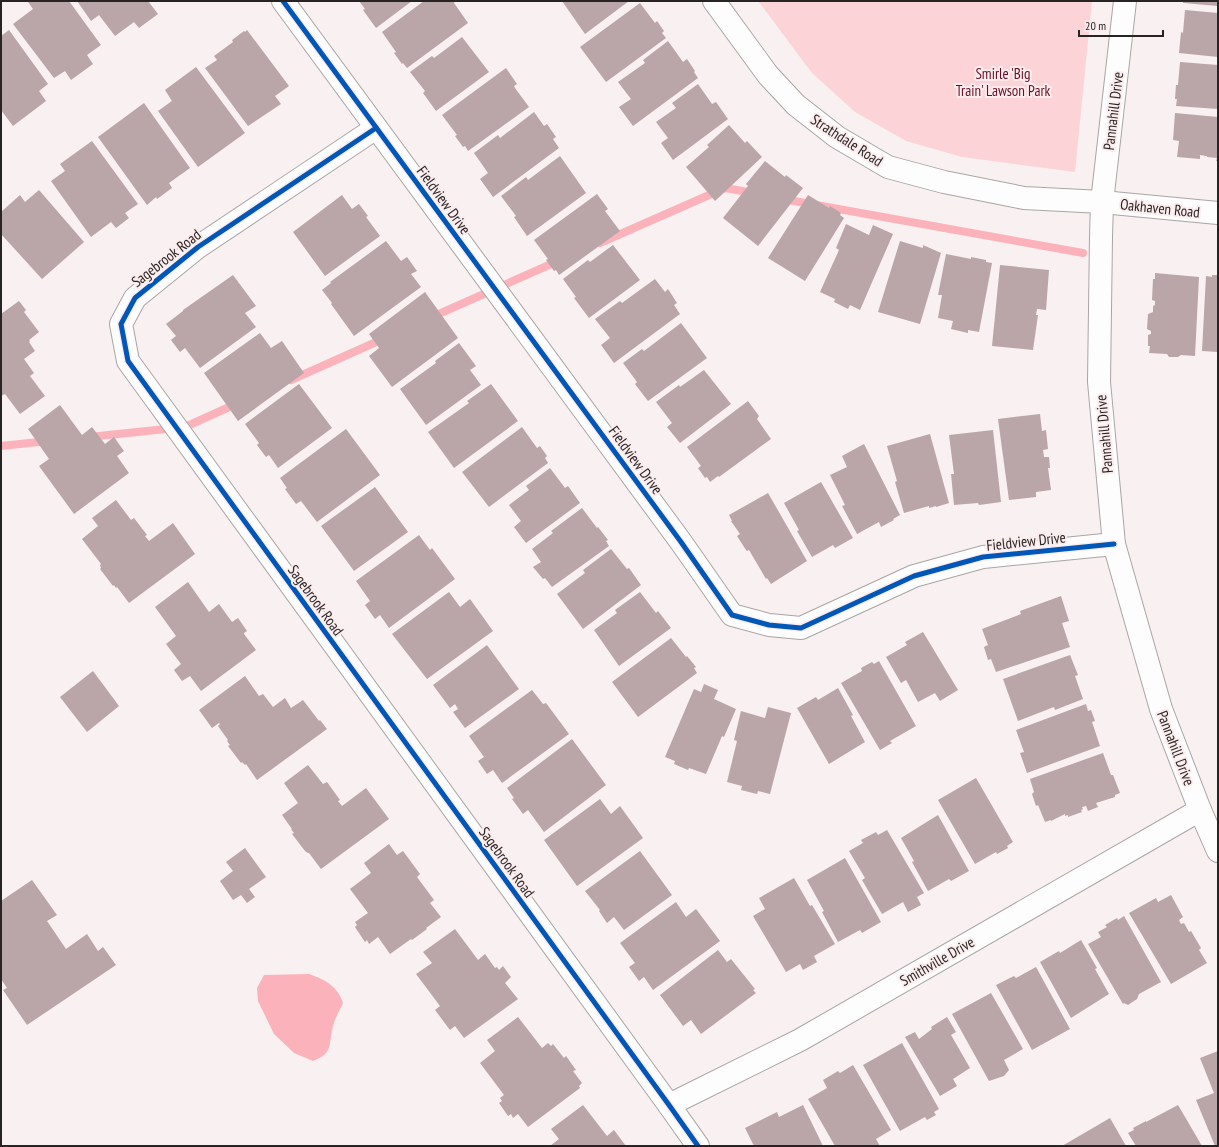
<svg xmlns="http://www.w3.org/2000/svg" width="1219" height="1147" viewBox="0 0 1219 1147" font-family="'PT Sans Narrow',sans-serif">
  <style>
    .green { fill: #fcd4d7 }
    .water { fill: #fcb2ba }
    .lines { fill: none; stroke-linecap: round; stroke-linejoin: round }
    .stream { stroke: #fcb2ba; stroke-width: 8 }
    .building { fill: #baa5a8 }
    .minor-casing { stroke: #aaa5a5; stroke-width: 24 }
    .minor { stroke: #fefdfd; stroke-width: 22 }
    .cycleway-casing { stroke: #fbedee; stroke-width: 8 }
    .cycleway { stroke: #0057b8; stroke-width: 5 }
    .labels { text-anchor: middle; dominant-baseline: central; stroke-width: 4; stroke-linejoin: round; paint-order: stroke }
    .park-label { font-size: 15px; fill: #670e24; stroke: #fbedee }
    .street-label { font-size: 15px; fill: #292424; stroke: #fbedee }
  </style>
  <rect width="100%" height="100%" fill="#f8f0f1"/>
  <!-- green -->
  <path class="green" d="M758 1H1092L1075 172 962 157 906 141 855 112 812 73Z"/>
  <!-- water -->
  <path class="water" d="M309 974C325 980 337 985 343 1003 340 1010 335 1018 333 1026 328 1045 334 1053 313 1061L294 1053 274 1034 258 1001 257 988 264 975Z"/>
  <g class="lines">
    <!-- stream -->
    <g class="stream">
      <path d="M783 199 1083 253"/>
      <path d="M600 243 725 188 754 193"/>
      <path d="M432 317 558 261"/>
      <path d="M291 380 385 338"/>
      <path d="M89 437 185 427 238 403"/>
      <path d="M1 446 48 441"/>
    </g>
  </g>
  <!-- building -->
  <g class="building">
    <path d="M30 1H69L101 45 87 55 93 64 71 80 65 71 54 78 13 24 33 9 28 2Z"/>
    <path d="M77 1H148L158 14 139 28 134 22 115 36 99 15 91 21Z"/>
    <path d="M359 1H412L376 28 363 10 365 9Z"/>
    <path d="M424 1H455L454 3 468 23 407 68 403 63 402 64 394 53 396 52 382 32Z"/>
    <path d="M562 1H629L585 34Z"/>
    <path d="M1183 1H1218V6L1183 3Z"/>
    <path d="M640 3 655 23 657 21 664 31 662 33 666 38 606 82 580 47Z"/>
    <path d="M1185 10 1218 13V57L1179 53 1181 32 1183 33Z"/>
    <path d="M9 30 48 84 39 91 46 101 13 126 1 110V36Z"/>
    <path d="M247 30 289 86 275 96 281 104 248 126 205 68 217 60 214 56 233 42 232 40 244 31 245 32Z"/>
    <path d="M462 37 489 72 436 111 423 93 425 91 410 72 432 56 434 58Z"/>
    <path d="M668 41 683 62 687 59 695 71 694 72 698 78 633 126 619 107 631 99 618 82 645 63 643 60Z"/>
    <path d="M1180 62 1218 65V109L1176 106 1177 99H1175L1176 85H1178Z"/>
    <path d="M196 67 245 133 198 167 158 111 172 101 165 90Z"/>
    <path d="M506 68 517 84 514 86 515 88 529 107 468 151 465 146 463 147 455 136 457 135 442 115Z"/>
    <path d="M698 84 712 104 716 102 728 119 673 160 661 143 668 138 656 122 676 108 672 103Z"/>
    <path d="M144 103 190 168 169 183 172 188 157 199 156 197 147 205 98 137Z"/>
    <path d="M534 112 544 126 547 124 556 137 553 139 559 148 493 197 480 179 488 173 474 153 498 135 500 138Z"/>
    <path d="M1175 113 1218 117V161H1216L1217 158 1207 157V156L1200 155V159L1177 157 1179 141 1173 140Z"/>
    <path d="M729 125 745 143 747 141 762 157 715 201 686 167 709 147 707 145Z"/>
    <path d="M92 141 138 204 125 213 129 218 116 228 111 222 91 237 51 181 65 171 60 164Z"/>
    <path d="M560 156 586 193 527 236 514 217 516 216 501 196 526 177 528 180Z"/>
    <path d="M765 161 785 177 786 175 803 188 758 246 723 218 748 186 746 184Z"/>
    <path d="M39 190 84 242 42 279 1 234V212L20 195 25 202Z"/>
    <path d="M597 194 608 209 605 211 620 231 559 275 556 270 554 271 546 260 548 259 534 240Z"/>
    <path d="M342 195 352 209 359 204 368 216 366 217 380 236 325 276 293 232Z"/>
    <path d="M808 195 829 208 830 206 841 213 840 215 844 218 805 281 768 258Z"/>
    <path d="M846 224 869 235 873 225 893 234 860 310 850 305 848 309 834 302 835 299 820 292 839 250 836 248Z"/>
    <path d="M386 241 401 261 407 257 417 271 411 274 421 287 354 336 331 304 332 303 322 290 331 283 330 282Z"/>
    <path d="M900 241 923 248V245L941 253 920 324 878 312Z"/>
    <path d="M613 245 640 280 589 318 574 298 576 297 563 279 588 260 590 262Z"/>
    <path d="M946 254 971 259V257L986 260V262L992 263 979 332 968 330V333L951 329 953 321 938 318 942 295H938Z"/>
    <path d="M1000 265 1049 270 1046 310 1037 309 1036 315H1038L1033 350 992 346Z"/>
    <path d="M1155 273 1199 277 1195 356 1181 355 1178 357H1169L1167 354 1149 353 1150 346H1148V335L1151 334V331L1147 329 1148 314 1153 312V306L1155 305V301L1152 300 1153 279H1155Z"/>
    <path d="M233 275 256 306 245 313 256 327 200 368 185 348 180 352 171 340 176 336 166 324 183 311V310Z"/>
    <path d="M1212 275H1218V352L1202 351 1206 276 1212 277Z"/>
    <path d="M655 279 665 292 668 289 677 303 674 305 680 314 614 363 601 345 610 338 595 319 620 301 622 303Z"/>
    <path d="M425 292 458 338 392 387 369 356 379 348 369 334Z"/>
    <path d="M19 301 26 310 24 312 39 332 29 340 30 341 29 342 35 351 24 359 34 373 30 376 45 396 20 414 5 394 1 396V314Z"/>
    <path d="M681 323 707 358 648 401 635 384 637 382 623 363 642 349 644 351Z"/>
    <path d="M260 333 271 348 282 341 304 373 238 421 204 373Z"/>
    <path d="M459 343 476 366 470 370 481 385 426 425 400 389 436 363 435 361Z"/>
    <path d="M704 370 731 404 680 443 667 427 672 423 656 402 679 385 680 387Z"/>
    <path d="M299 384 332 428 278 468 269 455 266 457 257 445 259 443 245 424Z"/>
    <path d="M491 384 518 421 454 468 428 432 469 403 467 401Z"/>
    <path d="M748 401 759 416 757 419 771 439 719 477 718 476 710 482 707 477 705 478 698 468 701 466 687 447Z"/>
    <path d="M60 405 82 435 92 427 105 444 114 437 124 451 117 456 129 473 74 514 39 466 49 459 28 429Z"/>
    <path d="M1040 414 1042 431 1046 430 1048 449 1043 450 1044 457H1049L1050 468H1048L1051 490 1036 492V497L1009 500 998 419Z"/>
    <path d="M522 427 537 448 540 446 547 456 545 458 548 463 489 507 462 472Z"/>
    <path d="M346 429 380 475 317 522 301 501 296 504 285 489 287 488 280 478Z"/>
    <path d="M993 430 1001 502 979 505 978 503 954 505 951 474H954L949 435Z"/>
    <path d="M930 434 949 503 936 507V506L929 508V506L904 513 895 482 897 481 887 446Z"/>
    <path d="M864 444 900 515 893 519 894 520 881 527 879 522 857 534 842 506 845 505 830 475 847 467 842 456Z"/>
    <path d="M550 468 565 488 568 486 580 503 526 543 514 527 521 521 509 505 529 490 526 486Z"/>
    <path d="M821 482 853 538 835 548 833 545 812 557 797 531 799 530 784 503Z"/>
    <path d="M375 487 408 532 354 571 321 526Z"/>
    <path d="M768 493 807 561 771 584 767 578 766 579 749 550 747 551 746 550 737 536 740 534 731 521H732L729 515Z"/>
    <path d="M116 500 131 520 134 518 147 535 145 536 149 541 173 523 195 554 129 603 117 587 116 588 114 585 113 586 100 569 101 568 100 565 101 564 82 539 98 526 92 518Z"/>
    <path d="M582 508 597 528 598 527 608 540 606 541 609 546 552 587 545 578 543 579 533 567 541 562 532 549 553 533 551 531Z"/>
    <path d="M419 535 430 550 432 548 455 579 389 628 380 615 375 619 365 605 370 601 356 581Z"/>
    <path d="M611 549 627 569 629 568 641 585 583 629 557 594 585 573 583 570Z"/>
    <path d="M188 582 209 612 219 604 232 622 238 618 247 631 244 633V634L256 650 201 691 190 676 182 681 174 670 181 664 166 644 176 636 155 607Z"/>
    <path d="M449 592 460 607 470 599 493 631 427 679 392 634Z"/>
    <path d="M640 592 656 613 658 611 671 628 619 666 594 630 617 613 615 610Z"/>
    <path d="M1061 596 1069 621 1062 623 1070 647 996 672 991 659 988 660 984 647 988 645 982 629 1021 614 1020 611Z"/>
    <path d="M923 632 958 690 940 701 935 693 918 702 906 680 901 683 886 657 907 645 905 642Z"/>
    <path d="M671 638 686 657 687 656 696 667 694 668 697 673 638 717 612 682Z"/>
    <path d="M487 645 519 689 465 728 453 712 458 709 455 704 450 708 433 685Z"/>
    <path d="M1070 655 1078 675 1075 676 1083 699 1055 710 1054 707 1018 721 1003 679Z"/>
    <path d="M879 661 916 726 890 741 892 743 880 750 841 683 862 671 861 668 872 662 874 664Z"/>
    <path d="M93 671 119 706 87 732 60 697Z"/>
    <path d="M245 676 259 696 263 694 273 707 285 698 291 708 303 700 319 721 320 720 327 729 257 780 246 764 245 765 242 762 241 763 228 746 230 745 227 741 228 740 218 726 220 724 219 723 212 728 199 710Z"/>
    <path d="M704 684 718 690 714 699 736 709 724 737 722 736 706 774 689 768 688 770 674 764 675 761 665 757 694 689 701 692Z"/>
    <path d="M838 688 853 715 851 716 865 742 829 764 797 708 816 697 818 700Z"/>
    <path d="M532 690 543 704 546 703 569 734 502 783 493 770 487 774 478 761 484 757 469 736Z"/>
    <path d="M1086 704 1088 711 1091 710 1095 721 1092 722 1100 746 1027 773 1020 753 1024 752 1016 730Z"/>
    <path d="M768 707 791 713 770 794 758 791 757 794 741 790 742 786 727 782 737 741 734 740 741 711 765 718Z"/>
    <path d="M572 739 606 785 544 832 528 810 523 814 512 799 514 798 507 788Z"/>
    <path d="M1103 753 1111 775H1113L1120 793 1115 795V797L1096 803 1098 807 1088 811 1086 806 1082 807 1083 809 1081 810 1082 812 1068 817V815L1065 816V814L1051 821V820L1045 822 1038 805 1036 806 1032 794 1034 792 1030 779Z"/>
    <path d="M308 765 323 784 327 782 340 800 338 801 342 806 366 788 389 819 321 869 309 853H308L305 851 292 834 294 833 291 829H292L282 815 298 803 284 783Z"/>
    <path d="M976 778 1013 842 1007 846 1008 848 997 854 996 852 975 864 938 800Z"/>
    <path d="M600 799 611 814 620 806 643 838 577 886 544 840Z"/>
    <path d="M938 815 969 871 951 881 949 879 928 891 912 862 914 861 901 838Z"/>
    <path d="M887 830 924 893 917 897 921 905 908 912 903 902 882 914 862 880 865 878 849 851 863 843 861 840 876 832 878 835Z"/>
    <path d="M389 844 397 855 403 851 420 874 417 877 434 900 430 903 441 917 426 928 427 929 412 940 411 939 390 954 378 937 369 944 367 940 365 942 355 927 357 925 355 922 368 913 350 889 371 873 364 863Z"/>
    <path d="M245 848 266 877 249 889 255 897 247 903 241 895 233 900 220 881 233 871 226 862Z"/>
    <path d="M640 851 672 895 624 930 614 917 607 923 599 911 600 910 585 891Z"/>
    <path d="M845 858 881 922 862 933 860 930 838 942 822 912 824 911 807 880Z"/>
    <path d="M794 878 810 906 812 905 835 944 814 956 817 962 803 970 800 964 786 972 753 916 765 909 759 898Z"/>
    <path d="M32 880 57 915 47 921 66 949 87 934 98 951 103 947 116 965 27 1025 3 990 7 988 1 979V901Z"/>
    <path d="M1171 895 1183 917 1179 920 1181 924 1184 923 1189 932 1191 931 1201 948 1199 950 1207 963 1171 984 1129 913 1156 898 1158 902Z"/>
    <path d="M676 902 686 917 696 909 720 941 653 990 644 977 639 981 629 967 635 963 620 943Z"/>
    <path d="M1124 916 1161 982 1139 994 1137 999 1128 1005 1124 1003 1123 1004 1088 944 1101 937 1098 932 1107 927 1105 925 1117 918 1118 920Z"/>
    <path d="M455 929 478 960 485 954 495 968 497 967 499 970 503 966 511 977 505 983 518 999 464 1038 455 1026 450 1030 435 1010 440 1006 416 974 432 963 423 952Z"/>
    <path d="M1081 940 1097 968 1095 969 1109 994 1071 1018 1040 962 1059 951 1060 953Z"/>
    <path d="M718 950 727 962 731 959 755 989 753 990 756 993 701 1034 691 1020 683 1026 660 995Z"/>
    <path d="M1036 967 1070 1029 1032 1050 996 985 1014 976 1016 978Z"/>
    <path d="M991 993 1023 1049 1004 1060 1009 1070 1004 1076 989 1081 952 1014Z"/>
    <path d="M518 1017 542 1048 548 1043 551 1046 553 1044 564 1058 566 1056 576 1070 573 1071 582 1083 579 1086 580 1088 528 1127 518 1114 513 1118 511 1114 508 1116 499 1103 502 1101 500 1098 504 1095 480 1063 495 1051 487 1040Z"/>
    <path d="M947 1017 956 1032 951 1035 970 1068 953 1079 957 1086 940 1096 905 1037 915 1032 919 1039 932 1029 931 1027Z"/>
    <path d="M902 1043 939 1109 934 1112 936 1115 927 1120 925 1117 900 1131 863 1065Z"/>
    <path d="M1218 1051V1146H1215L1196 1100 1214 1093 1200 1058Z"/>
    <path d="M853 1065 891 1130 876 1139 880 1146H835L808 1099 827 1088 823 1080 838 1071 840 1073Z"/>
    <path d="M583 1105 607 1136 614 1130 626 1146H550L559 1139 551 1129Z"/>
    <path d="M803 1105 823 1146H754L745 1128 777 1112 779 1117Z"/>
    <path d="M1178 1105 1202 1146H1136L1128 1133 1134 1130 1133 1128 1146 1121V1122Z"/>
    <path d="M1110 1118 1126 1146H1062Z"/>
  </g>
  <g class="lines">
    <!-- minor casing -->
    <g class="minor-casing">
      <g id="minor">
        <path d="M283 1 681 542 732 615 769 625 801 628 914 576 983 557 1114 544"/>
        <path d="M714 1 768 75 796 105 837 137 888 167 944 182 1024 198 1102 202 1218 213"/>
        <path d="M1125 1 1102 202 1101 237 1099 382 1114 544 1161 709 1200 810 1218 851"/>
        <path d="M376 128 198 247 135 298 121 324 128 361 669 1105 698 1146"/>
        <path d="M669 1105 800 1040 1200 810"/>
      </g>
    </g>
    <!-- minor -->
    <use href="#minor" class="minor"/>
    <!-- cycleway casing -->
    <g class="cycleway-casing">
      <g id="cycleway">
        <path d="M283 1 681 542 732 615 769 625 801 628 914 576 983 557 1114 544"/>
        <path d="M376 128 198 247 135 298 121 324 128 361 669 1105 698 1146"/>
      </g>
    </g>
    <!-- cycleway -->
    <use href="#cycleway" class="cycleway"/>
  </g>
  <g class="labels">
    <!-- park labels -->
    <g class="park-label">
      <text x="1003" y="73">Smirle 'Big<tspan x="1003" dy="17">Train' Lawson Park</tspan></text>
    </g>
    <!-- street labels -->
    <g class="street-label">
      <text transform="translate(1113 111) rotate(-83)">Pannahill Drive</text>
      <text transform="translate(847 140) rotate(33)">Strathdale Road</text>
      <text transform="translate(444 200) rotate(54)">Fieldview Drive</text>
      <text transform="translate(1160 208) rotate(6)">Oakhaven Road</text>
      <text transform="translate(166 258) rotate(-38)">Sagebrook Road</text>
      <text transform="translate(1104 434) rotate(-95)">Pannahill Drive</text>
      <text transform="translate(636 460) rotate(54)">Fieldview Drive</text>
      <text transform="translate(1026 541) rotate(-6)">Fieldview Drive</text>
      <text transform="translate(316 600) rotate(54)">Sagebrook Road</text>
      <text transform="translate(1176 748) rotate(69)">Pannahill Drive</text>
      <text transform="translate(507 862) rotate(54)">Sagebrook Road</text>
      <text transform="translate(937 961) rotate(-30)">Smithville Drive</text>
    </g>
  </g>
  <!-- border -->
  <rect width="1219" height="1147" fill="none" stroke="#292424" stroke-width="4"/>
  <!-- scale -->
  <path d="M1079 30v6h84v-6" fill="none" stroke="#292424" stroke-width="2"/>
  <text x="1085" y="30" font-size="12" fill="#292424" stroke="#fbedee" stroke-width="3" paint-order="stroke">20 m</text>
</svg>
